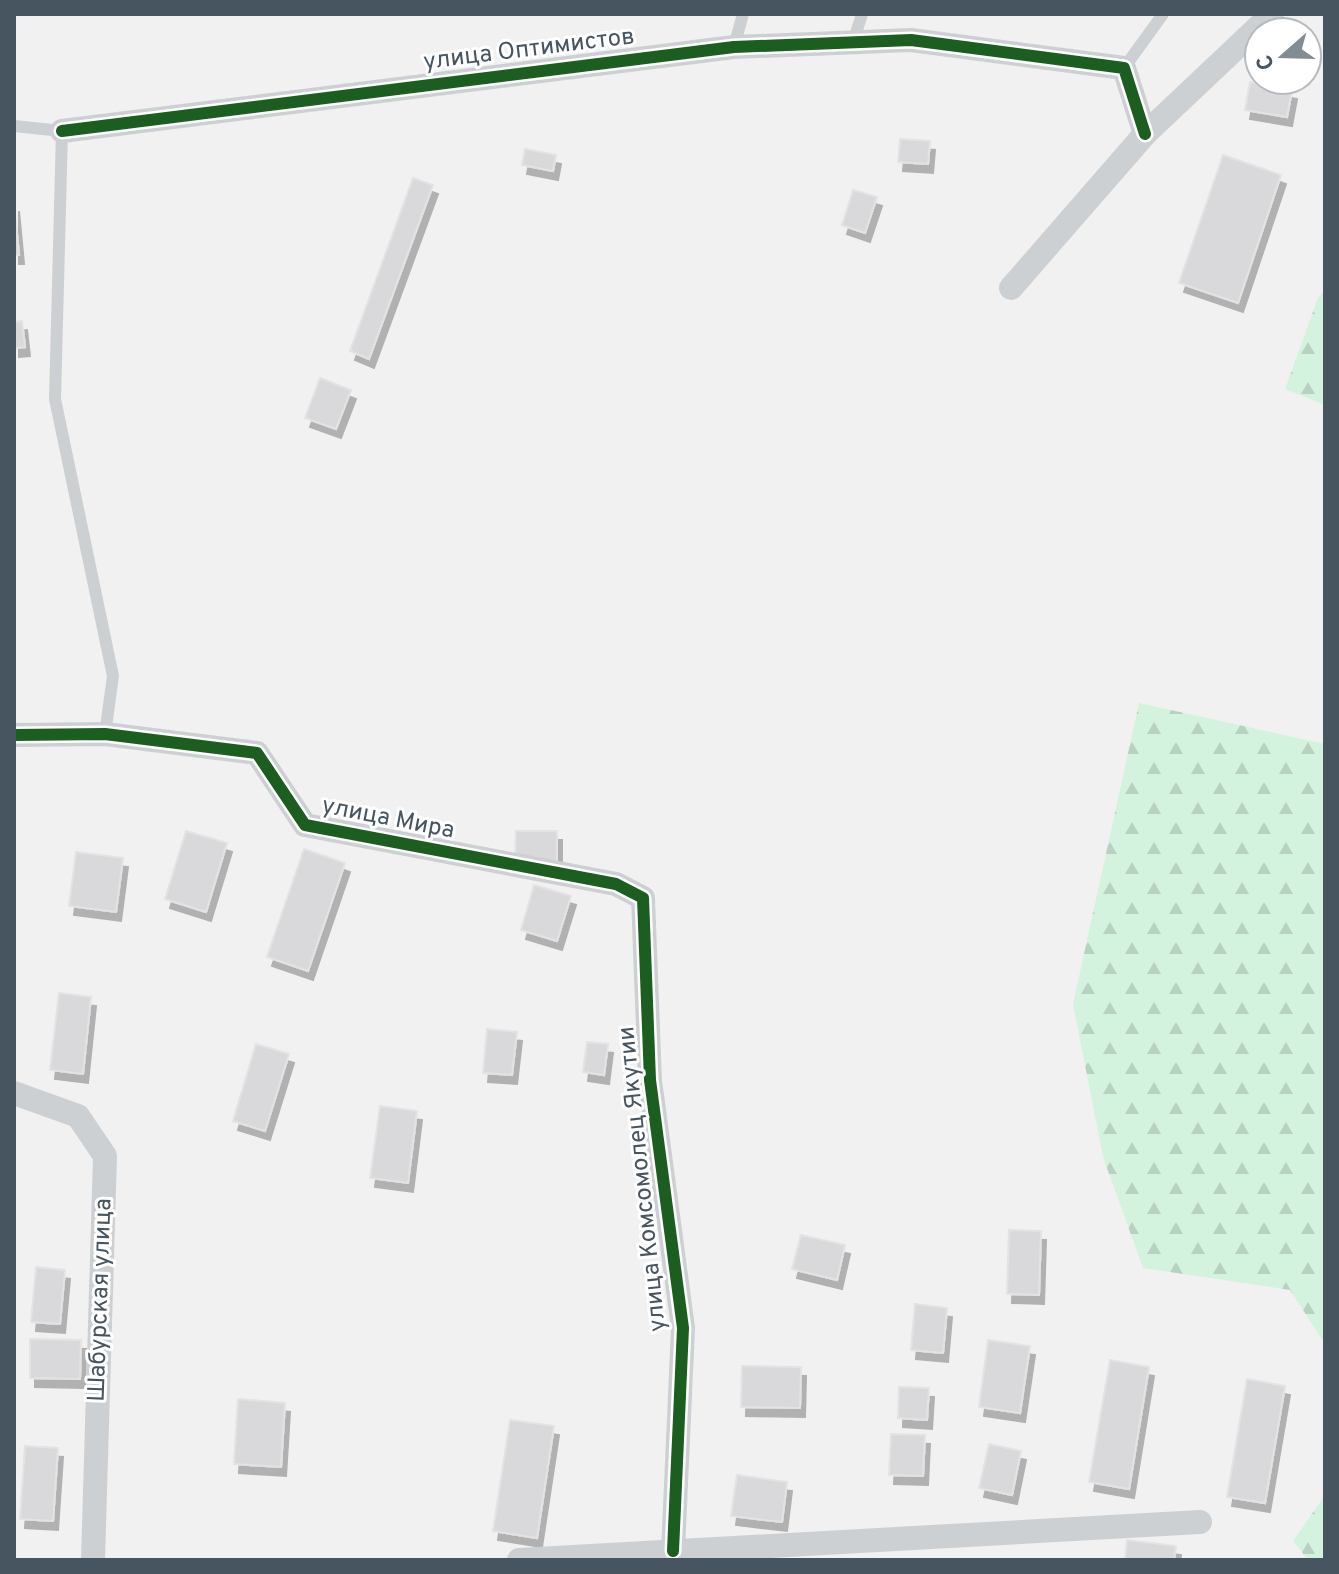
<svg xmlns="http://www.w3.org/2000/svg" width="1339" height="1574" viewBox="0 0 1339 1574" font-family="Overpass,sans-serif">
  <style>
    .forest { fill: url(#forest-firs) }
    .building { fill: #d9d9db; stroke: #e3e3e4; stroke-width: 2; filter: url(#shadow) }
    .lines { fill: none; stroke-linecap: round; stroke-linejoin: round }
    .service { stroke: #cdd0d2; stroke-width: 12 }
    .minor { stroke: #cdd0d2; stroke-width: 24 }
    .cycleway-casing { stroke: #fff; stroke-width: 17 }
    .cycleway { stroke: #1b5e20; stroke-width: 12 }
    .labels { text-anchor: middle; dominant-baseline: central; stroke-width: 6; stroke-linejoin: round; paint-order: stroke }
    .street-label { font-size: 24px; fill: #465560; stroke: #fff }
  </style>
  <defs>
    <pattern id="forest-firs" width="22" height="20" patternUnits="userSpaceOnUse" patternTransform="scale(2)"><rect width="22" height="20" fill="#d4f3de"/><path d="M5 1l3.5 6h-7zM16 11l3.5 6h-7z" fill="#b7d2c1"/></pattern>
    <filter id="shadow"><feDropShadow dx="5" dy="9" stdDeviation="0" flood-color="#0004"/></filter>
  </defs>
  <rect width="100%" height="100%" fill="#f2f1f1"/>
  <!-- forest -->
  <g class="forest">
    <path d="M1325 289V405L1285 389 1318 298Z"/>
    <path d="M1139 703 1325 744V1344L1290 1290 1143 1268 1103 1157 1073 1004Z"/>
    <path d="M1325 1495V1560H1308L1293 1541Z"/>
  </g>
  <!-- building -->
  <g class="building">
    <path d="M1250 82 1292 90 1287 117 1245 110Z"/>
    <path d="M900 139 930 141 928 164 898 162Z"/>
    <path d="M525 149 556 155 553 171 522 165Z"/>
    <path d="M1223 155 1281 175 1238 303 1179 283Z"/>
    <path d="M413 178 433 185 369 359 350 351Z"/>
    <path d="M853 190 877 197 865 233 842 225Z"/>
    <path d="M14 202 19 255H14Z"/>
    <path d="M22 321 25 347 14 348V322Z"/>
    <path d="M320 378 351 390 336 429 305 418Z"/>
    <path d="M186 831 227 843 206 912 165 899Z"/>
    <path d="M516 831H557V864H515Z"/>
    <path d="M304 849 345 863 308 971 267 957Z"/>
    <path d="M76 852 123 858 116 912 69 906Z"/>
    <path d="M534 885 571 896 557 941 521 930Z"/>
    <path d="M59 993 91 997 83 1074 50 1070Z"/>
    <path d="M487 1029 517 1032 512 1075 483 1073Z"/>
    <path d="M587 1042 608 1044 604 1075 583 1072Z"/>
    <path d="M256 1044 289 1054 265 1131 233 1121Z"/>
    <path d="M380 1106 417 1111 408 1183 370 1178Z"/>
    <path d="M1009 1230 1041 1231 1039 1295 1007 1294Z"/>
    <path d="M801 1235 845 1245 837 1280 792 1269Z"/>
    <path d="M36 1267 65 1270 60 1324 31 1322Z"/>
    <path d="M915 1304 947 1308 943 1353 911 1350Z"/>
    <path d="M30 1339 81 1340 80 1379 30 1378Z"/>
    <path d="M988 1340 1030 1346 1020 1413 979 1407Z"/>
    <path d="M1110 1360 1149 1367 1129 1489 1089 1482Z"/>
    <path d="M742 1366 801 1367 800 1408 741 1407Z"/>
    <path d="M1247 1379 1285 1386 1265 1503 1227 1497Z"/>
    <path d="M899 1387 929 1388 927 1420 898 1418Z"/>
    <path d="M238 1399 285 1403 281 1467 234 1464Z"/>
    <path d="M510 1420 554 1426 537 1538 493 1531Z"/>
    <path d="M891 1434 925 1435 923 1476 889 1475Z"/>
    <path d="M989 1444 1021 1451 1012 1495 979 1488Z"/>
    <path d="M25 1446 58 1448 53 1521 20 1519Z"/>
    <path d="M737 1475 787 1482 782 1522 731 1516Z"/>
    <path d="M1127 1540 1176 1546 1174 1560H1125Z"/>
  </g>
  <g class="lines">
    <!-- service -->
    <g class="service">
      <path d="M853 43 862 14"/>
      <path d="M734 47 743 14"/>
      <path d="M1124 68 1163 14"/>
      <path d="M14 126 62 131 55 399 113 676 105 734"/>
    </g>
    <!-- minor -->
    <g class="minor">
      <path d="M62 131 734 47 911 40 1124 68 1145 134"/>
      <path d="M1011 288 1145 134 1272 14"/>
      <path d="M14 735 105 734 257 753 305 825 616 884 643 898 650 1080 683 1328 673 1551"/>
      <path d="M14 1093 78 1116 105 1156 93 1560"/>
      <path d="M519 1560 1200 1522"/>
    </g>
    <!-- cycleway casing -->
    <g class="cycleway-casing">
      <g id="cycleway">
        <path d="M62 131 734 47 911 40 1124 68 1145 134"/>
        <path d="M14 735 105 734 257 753 305 825 616 884 643 898 650 1080 683 1328 673 1551"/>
      </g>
    </g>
    <!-- cycleway -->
    <use href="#cycleway" class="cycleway"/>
  </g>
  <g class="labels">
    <!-- street labels -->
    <g class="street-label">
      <text transform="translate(529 50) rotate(-7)">улица Оптимистов</text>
      <text transform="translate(388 819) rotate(11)">улица Мира</text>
      <text transform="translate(643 1179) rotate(-96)">улица Комсомолец Якутии</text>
      <text transform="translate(101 1300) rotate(-88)">Шабурская улица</text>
    </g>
  </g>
  <!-- border -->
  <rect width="1339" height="1574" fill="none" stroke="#465560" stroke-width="32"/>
  <!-- north arrow -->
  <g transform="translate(1283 56) rotate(250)"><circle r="38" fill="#ffffff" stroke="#b5bbbf" stroke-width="2"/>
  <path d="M0-6L14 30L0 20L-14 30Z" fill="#828c93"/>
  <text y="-12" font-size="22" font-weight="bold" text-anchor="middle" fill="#465560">С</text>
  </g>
</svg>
